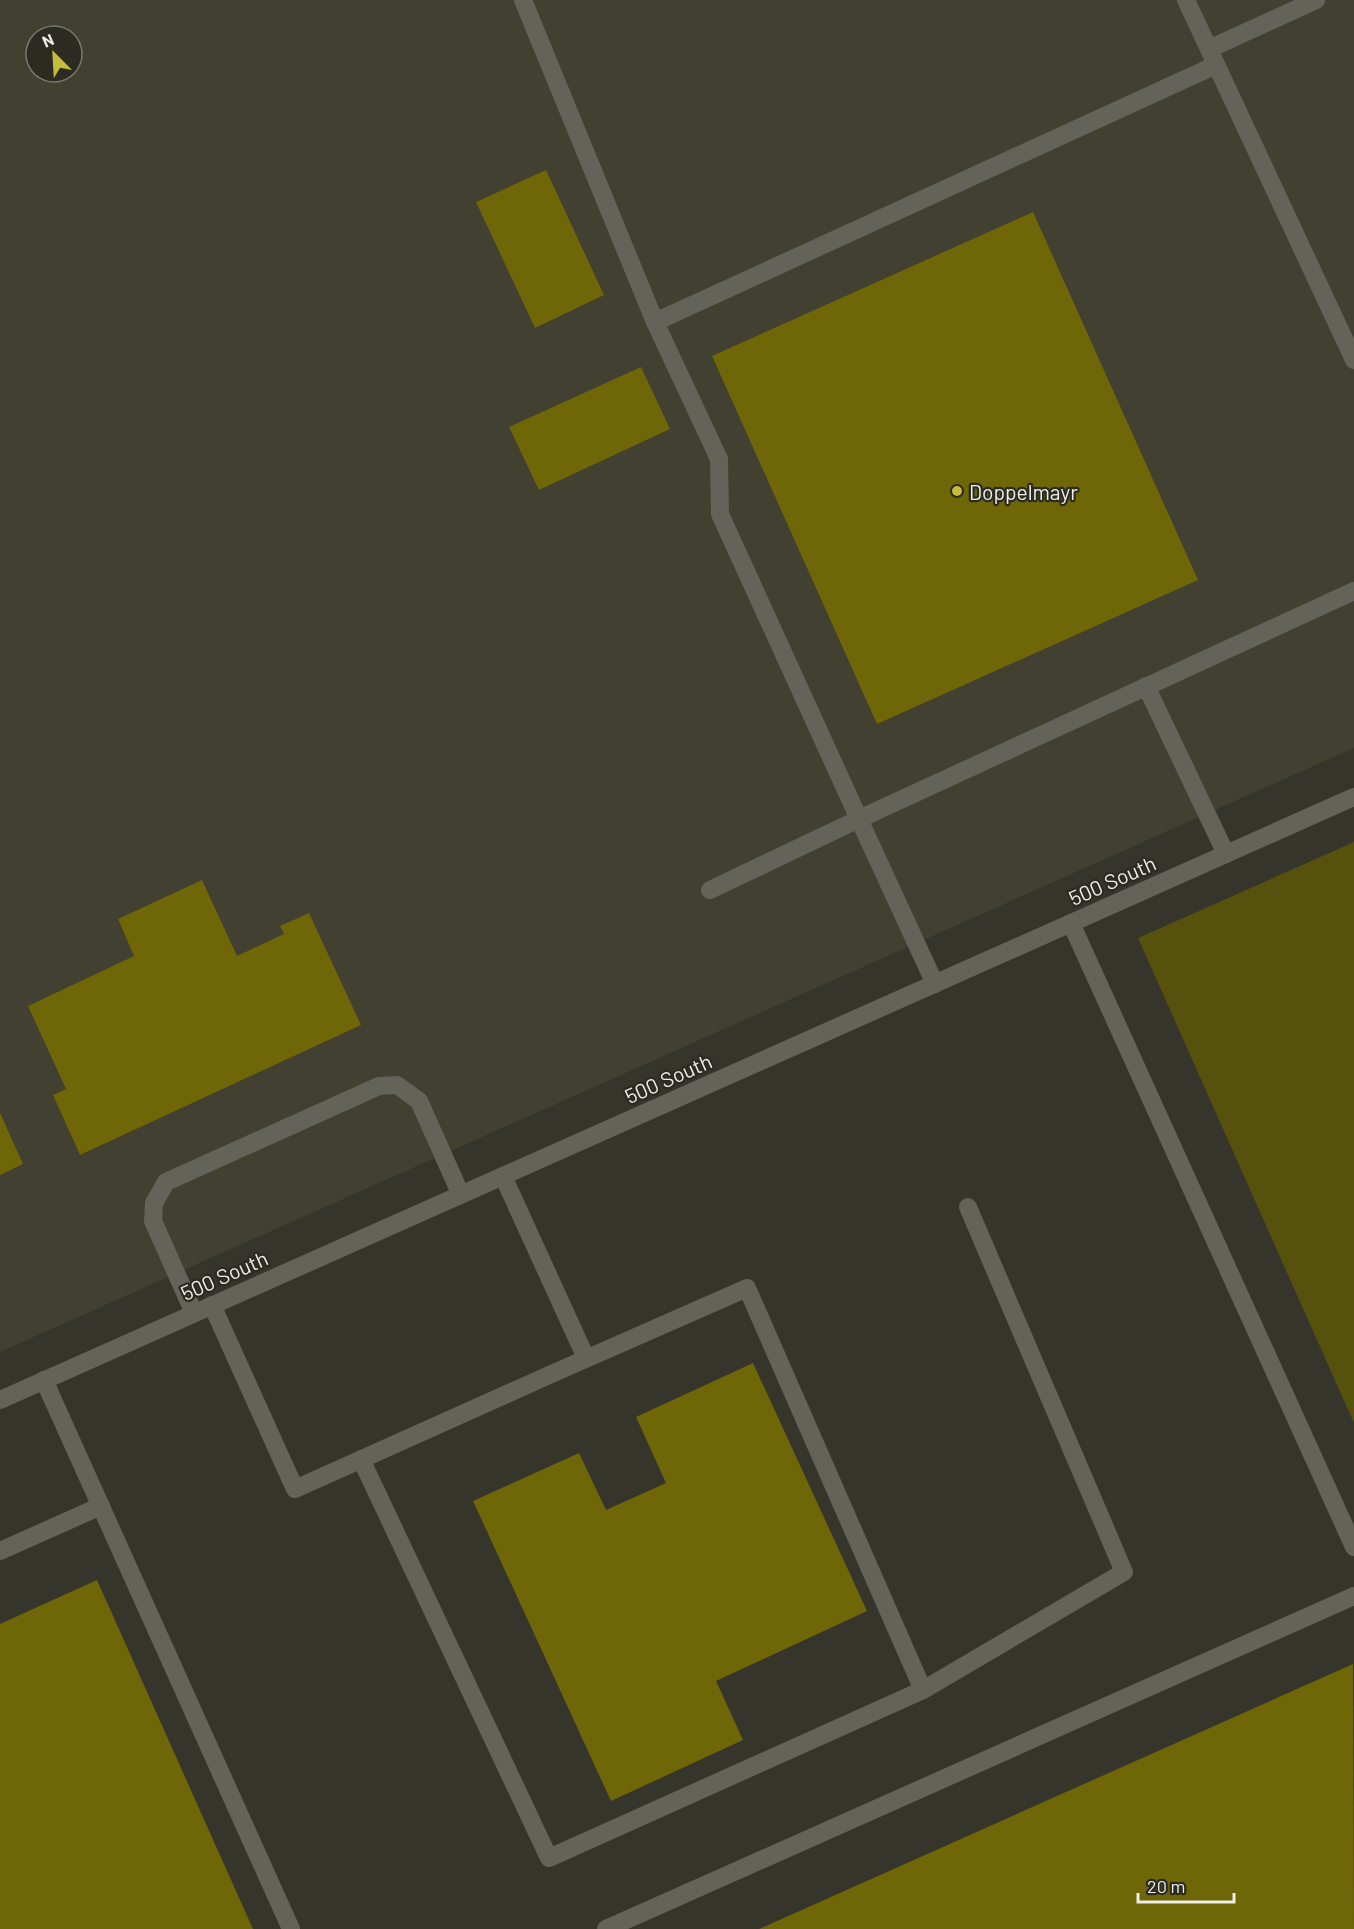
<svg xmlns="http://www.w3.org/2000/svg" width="1354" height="1929" viewBox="0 0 1354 1929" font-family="Barlow,sans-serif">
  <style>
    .built { fill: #414031; fill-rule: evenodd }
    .green { fill: #57510e }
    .building { fill: #6e6607 }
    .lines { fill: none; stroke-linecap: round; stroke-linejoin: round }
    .minor { stroke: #64635a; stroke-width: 18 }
    .poi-dot { fill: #c7bb3c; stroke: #2b2b22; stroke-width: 2 }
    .labels { text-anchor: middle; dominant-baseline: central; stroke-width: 4.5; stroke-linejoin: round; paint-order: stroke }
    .poi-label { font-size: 21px; fill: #edece7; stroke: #2b2b22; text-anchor: start }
    .street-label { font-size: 21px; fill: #edece7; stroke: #2b2b22 }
  </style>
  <rect width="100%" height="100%" fill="#35352c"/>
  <!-- built -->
  <path class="built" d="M0 0H1354V748L0 1352ZM36 36H72V72H36Z"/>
  <!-- green -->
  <path class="green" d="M1354 842V1423L1138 938Z"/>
  <!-- building -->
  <g class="building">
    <path d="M546 170 604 295 535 328 476 202Z"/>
    <path d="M1033 212 1198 580 877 724 712 356Z"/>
    <path d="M641 367 670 429 539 490 509 427Z"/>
    <path d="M202 880 237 956 284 934 280 926 309 913 361 1025 80 1155 53 1095 66 1089 28 1006 134 956 118 919Z"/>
    <path d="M0 1113 23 1164 0 1175Z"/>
    <path d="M753 1363 867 1611 716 1681 743 1740 611 1801 473 1501 579 1453 606 1510 666 1483 636 1417Z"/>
    <path d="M97 1580 253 1929H0V1624Z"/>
    <path d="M1353 1664 1354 1929H759Z"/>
  </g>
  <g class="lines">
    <!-- minor -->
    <g class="minor">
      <path d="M523 0 655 322"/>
      <path d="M1186 0 1354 360"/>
      <path d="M1209 49 1316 0"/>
      <path d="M1146 686 1226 854"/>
      <path d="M710 890 859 819 720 514 719 459 655 322 1216 65"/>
      <path d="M1071 923 1354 1547"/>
      <path d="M935 984 859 819 1354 591"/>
      <path d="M503 1176 586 1358"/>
      <path d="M212 1305 295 1489C445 1421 596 1354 747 1288L923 1690 549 1858 361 1459"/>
      <path d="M194 1313 153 1221 154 1203 166 1182 379 1086 397 1085 419 1101 461 1195"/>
      <path d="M44 1380 291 1929"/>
      <path d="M0 1400 1354 797"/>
      <path d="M0 1551 101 1506"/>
      <path d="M923 1690 1124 1572 968 1207"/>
      <path d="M606 1929 1354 1596"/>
    </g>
  </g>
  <!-- markers -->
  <circle class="poi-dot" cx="957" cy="491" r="6"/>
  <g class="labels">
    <!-- poi labels -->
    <g class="poi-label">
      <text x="969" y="491">Doppelmayr</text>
    </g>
    <!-- street labels -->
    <g class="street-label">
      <text transform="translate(1112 880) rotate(-24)">500 South</text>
      <text transform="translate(668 1078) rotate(-24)">500 South</text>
      <text transform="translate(224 1275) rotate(-24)">500 South</text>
    </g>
  </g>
  <!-- north arrow -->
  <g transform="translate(54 54) rotate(336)"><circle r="28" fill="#2b2b22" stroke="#797871" stroke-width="1.5"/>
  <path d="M0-4.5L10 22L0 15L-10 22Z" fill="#c7bb3c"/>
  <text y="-9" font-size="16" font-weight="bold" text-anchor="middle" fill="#edece7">N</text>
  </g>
  <!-- scale -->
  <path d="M1138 1893v9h96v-9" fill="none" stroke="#edece7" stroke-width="3"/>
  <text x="1147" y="1893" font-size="18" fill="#edece7" stroke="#2b2b22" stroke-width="4.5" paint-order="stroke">20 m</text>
</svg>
